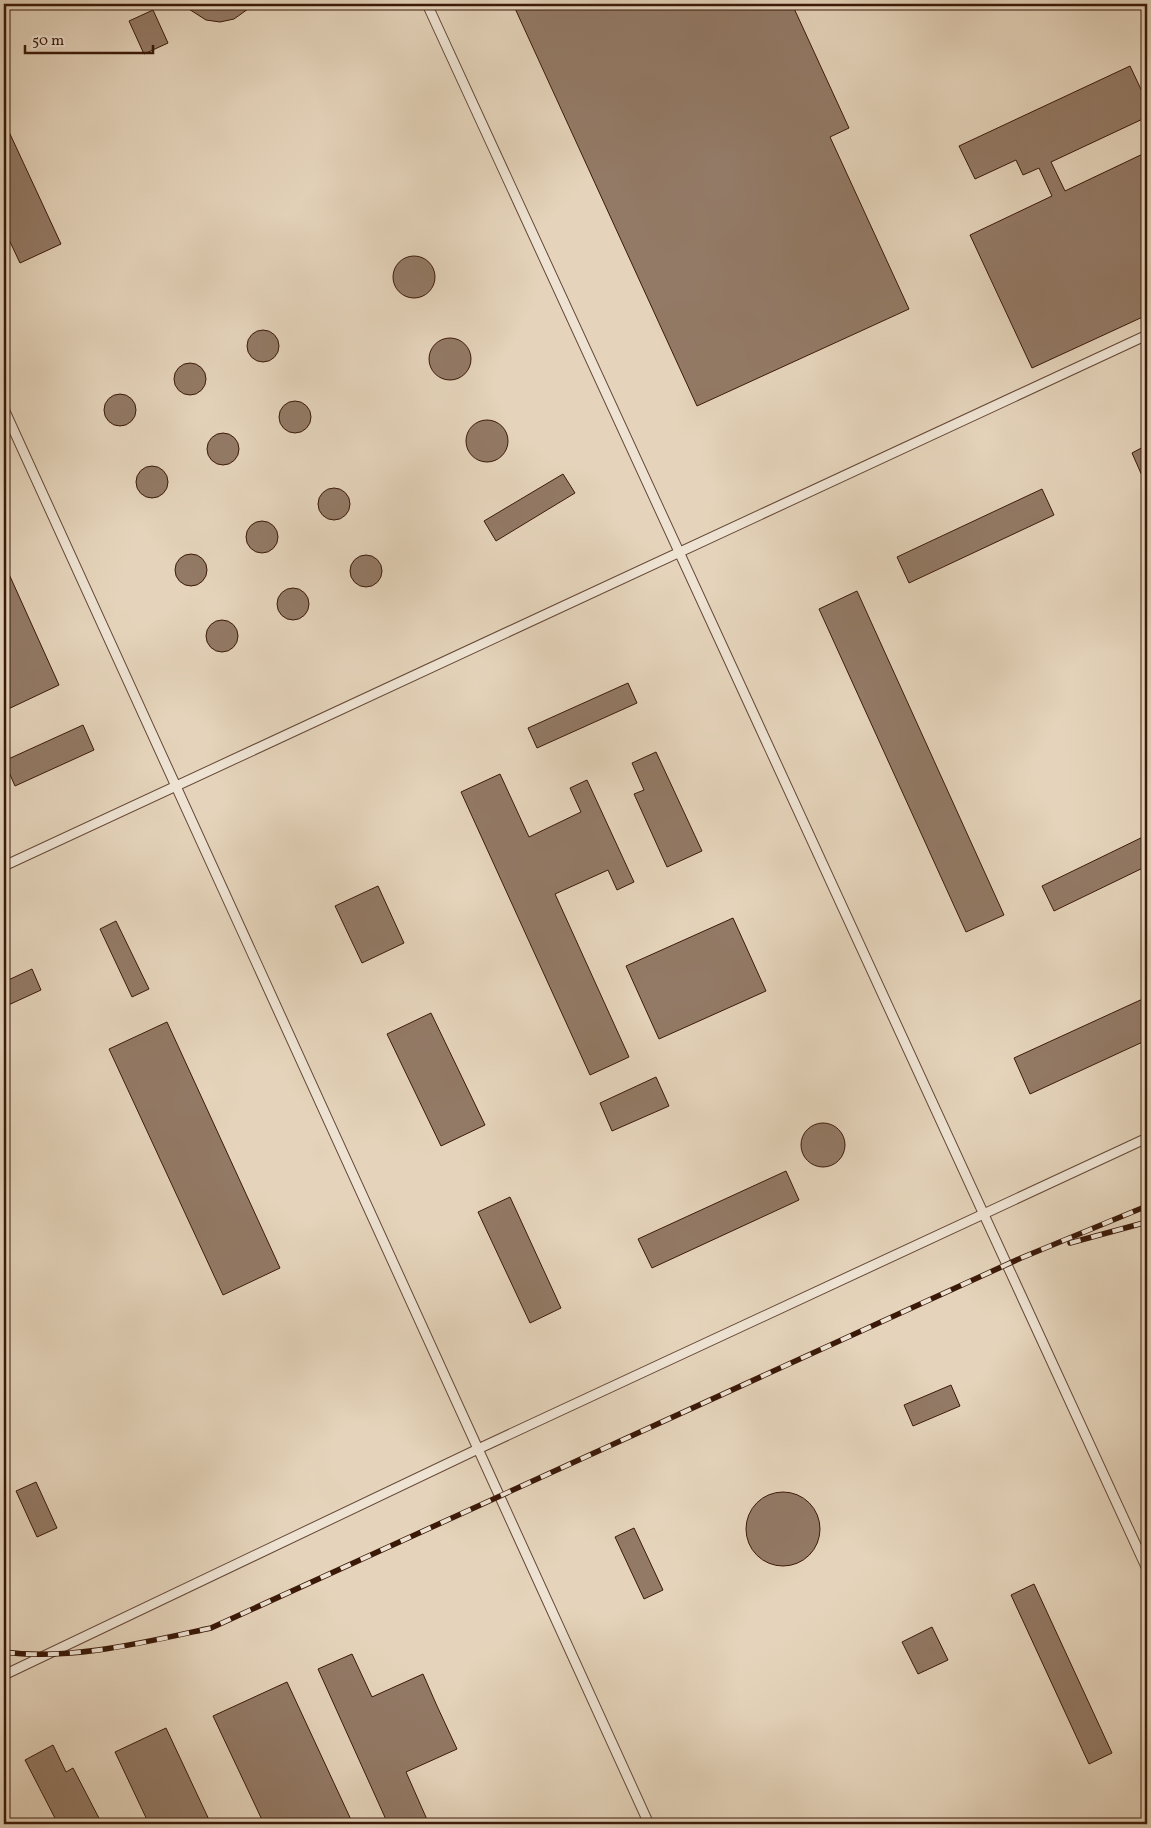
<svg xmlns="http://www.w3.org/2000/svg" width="1151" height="1828" viewBox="0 0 1151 1828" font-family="Vollkorn,serif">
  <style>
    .building { fill: #937a66; stroke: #3b1909 }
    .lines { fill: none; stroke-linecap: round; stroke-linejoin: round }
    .service-casing { stroke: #664836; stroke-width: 11 }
    .service { stroke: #eee3d3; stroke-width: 9 }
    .rail-casing { stroke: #3b1909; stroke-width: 5.5 }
    .rail { stroke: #eee3d3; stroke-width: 4; stroke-dasharray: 11; stroke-linecap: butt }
  </style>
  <rect width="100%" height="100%" fill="#e5d4bb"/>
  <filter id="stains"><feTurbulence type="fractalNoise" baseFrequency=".004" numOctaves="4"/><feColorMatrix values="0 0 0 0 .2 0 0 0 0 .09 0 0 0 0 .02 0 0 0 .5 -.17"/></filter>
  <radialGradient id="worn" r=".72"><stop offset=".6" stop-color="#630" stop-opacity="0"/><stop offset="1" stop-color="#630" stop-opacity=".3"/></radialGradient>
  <!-- building -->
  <g class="building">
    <path d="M181 4H255L234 19 220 22 206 20Z"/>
    <path d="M513 4H792L849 128 830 137 909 309 697 406Z"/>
    <path d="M153 10 168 43 144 54 129 21Z"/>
    <path d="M1130 66 1147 102V117L1051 162 1065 191 1147 152V315L1032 368 970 235 1052 196 1039 168 1023 175 1016 160 975 179 959 146Z"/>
    <path d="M4 121 61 244 20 263 4 229Z"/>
    <circle cx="414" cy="277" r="21"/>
    <circle cx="263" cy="346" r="16"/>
    <circle cx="450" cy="359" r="21"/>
    <circle cx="190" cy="379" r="16"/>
    <circle cx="120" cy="410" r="16"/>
    <circle cx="295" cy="417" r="16"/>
    <circle cx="487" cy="441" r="21"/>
    <circle cx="223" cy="449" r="16"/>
    <path d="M1147 445V487L1132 453Z"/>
    <circle cx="152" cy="482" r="16"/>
    <path d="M563 474 575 493 496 541 484 521Z"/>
    <circle cx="334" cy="504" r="16"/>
    <path d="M1042 489 1054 515 909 583 897 557Z"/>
    <circle cx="262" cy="537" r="16"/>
    <circle cx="191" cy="570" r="16"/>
    <circle cx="366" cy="571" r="16"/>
    <path d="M4 563 59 685 4 711Z"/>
    <circle cx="293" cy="604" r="16"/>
    <path d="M857 591 1004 915 966 932 819 609Z"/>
    <circle cx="222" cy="636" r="16"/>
    <path d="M628 683 637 703 537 748 528 728Z"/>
    <path d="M83 725 94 750 15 786 4 761Z"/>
    <path d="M656 752 702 851 667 867 634 794 644 790 632 763Z"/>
    <path d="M500 774 529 837 581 812 570 788 587 780 634 882 617 890 608 870 555 894 629 1057 590 1075 461 792Z"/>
    <path d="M1147 835V866L1054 911 1042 886Z"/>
    <path d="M378 886 404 943 362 963 335 906Z"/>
    <path d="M733 918 766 991 659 1039 626 966Z"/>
    <path d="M116 921 149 989 132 997 100 929Z"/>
    <path d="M32 969 41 990 4 1007V982Z"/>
    <path d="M1147 997V1040L1030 1094 1014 1058Z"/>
    <path d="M431 1013 485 1125 441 1146 387 1034Z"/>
    <path d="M167 1022 280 1268 223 1295 109 1049Z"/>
    <path d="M656 1077 669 1106 612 1131 600 1103Z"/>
    <circle cx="823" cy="1145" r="22"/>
    <path d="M786 1171 799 1200 652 1268 638 1239Z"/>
    <path d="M510 1197 561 1308 530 1323 478 1212Z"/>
    <path d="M951 1385 960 1406 913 1426 904 1405Z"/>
    <path d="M36 1482 57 1528 37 1537 16 1491Z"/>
    <circle cx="783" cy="1529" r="37"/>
    <path d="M634 1528 663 1590 644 1599 615 1537Z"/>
    <path d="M1034 1584 1112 1753 1089 1764 1011 1595Z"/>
    <path d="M932 1627 948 1660 918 1674 902 1642Z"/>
    <path d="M352 1654 372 1697 423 1674 437 1706 457 1749 406 1772 429 1824H388L318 1669Z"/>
    <path d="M287 1682 353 1824H264L213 1716Z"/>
    <path d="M166 1728 211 1824H149L115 1752Z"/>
    <path d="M53 1745 66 1772 73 1768 102 1824H58L25 1760Z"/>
  </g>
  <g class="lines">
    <!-- service casing -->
    <g class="service-casing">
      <g id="service">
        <path d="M427 4 1147 1569"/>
        <path d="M4 409 649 1824"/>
        <path d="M4 866 1147 335"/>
        <path d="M4 1675 478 1449 1147 1138"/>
      </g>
    </g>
    <!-- service -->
    <use href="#service" class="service"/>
    <!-- rail casing -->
    <g class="rail-casing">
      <g id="rail">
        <path d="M1070 1243 1147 1222"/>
        <path d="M4 1652C70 1661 146 1642 211 1628L1021 1258 1147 1206"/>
      </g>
    </g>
    <!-- rail -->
    <use href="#rail" class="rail"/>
  </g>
  <!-- margin -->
  <rect width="1151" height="1828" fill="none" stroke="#e5d4bb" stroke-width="20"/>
  <rect x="5" y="5" width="1141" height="1818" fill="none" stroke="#3b1909" stroke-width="2.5"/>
  <rect x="10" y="10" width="1131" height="1808" fill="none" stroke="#3b1909"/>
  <!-- scale -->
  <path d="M25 45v8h128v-8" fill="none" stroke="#3b1909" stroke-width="2.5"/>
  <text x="32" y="45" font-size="15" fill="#3b1909" stroke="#eee3d3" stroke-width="4" paint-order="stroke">50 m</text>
  <rect width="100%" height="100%" filter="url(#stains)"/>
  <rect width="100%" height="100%" fill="url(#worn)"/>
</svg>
